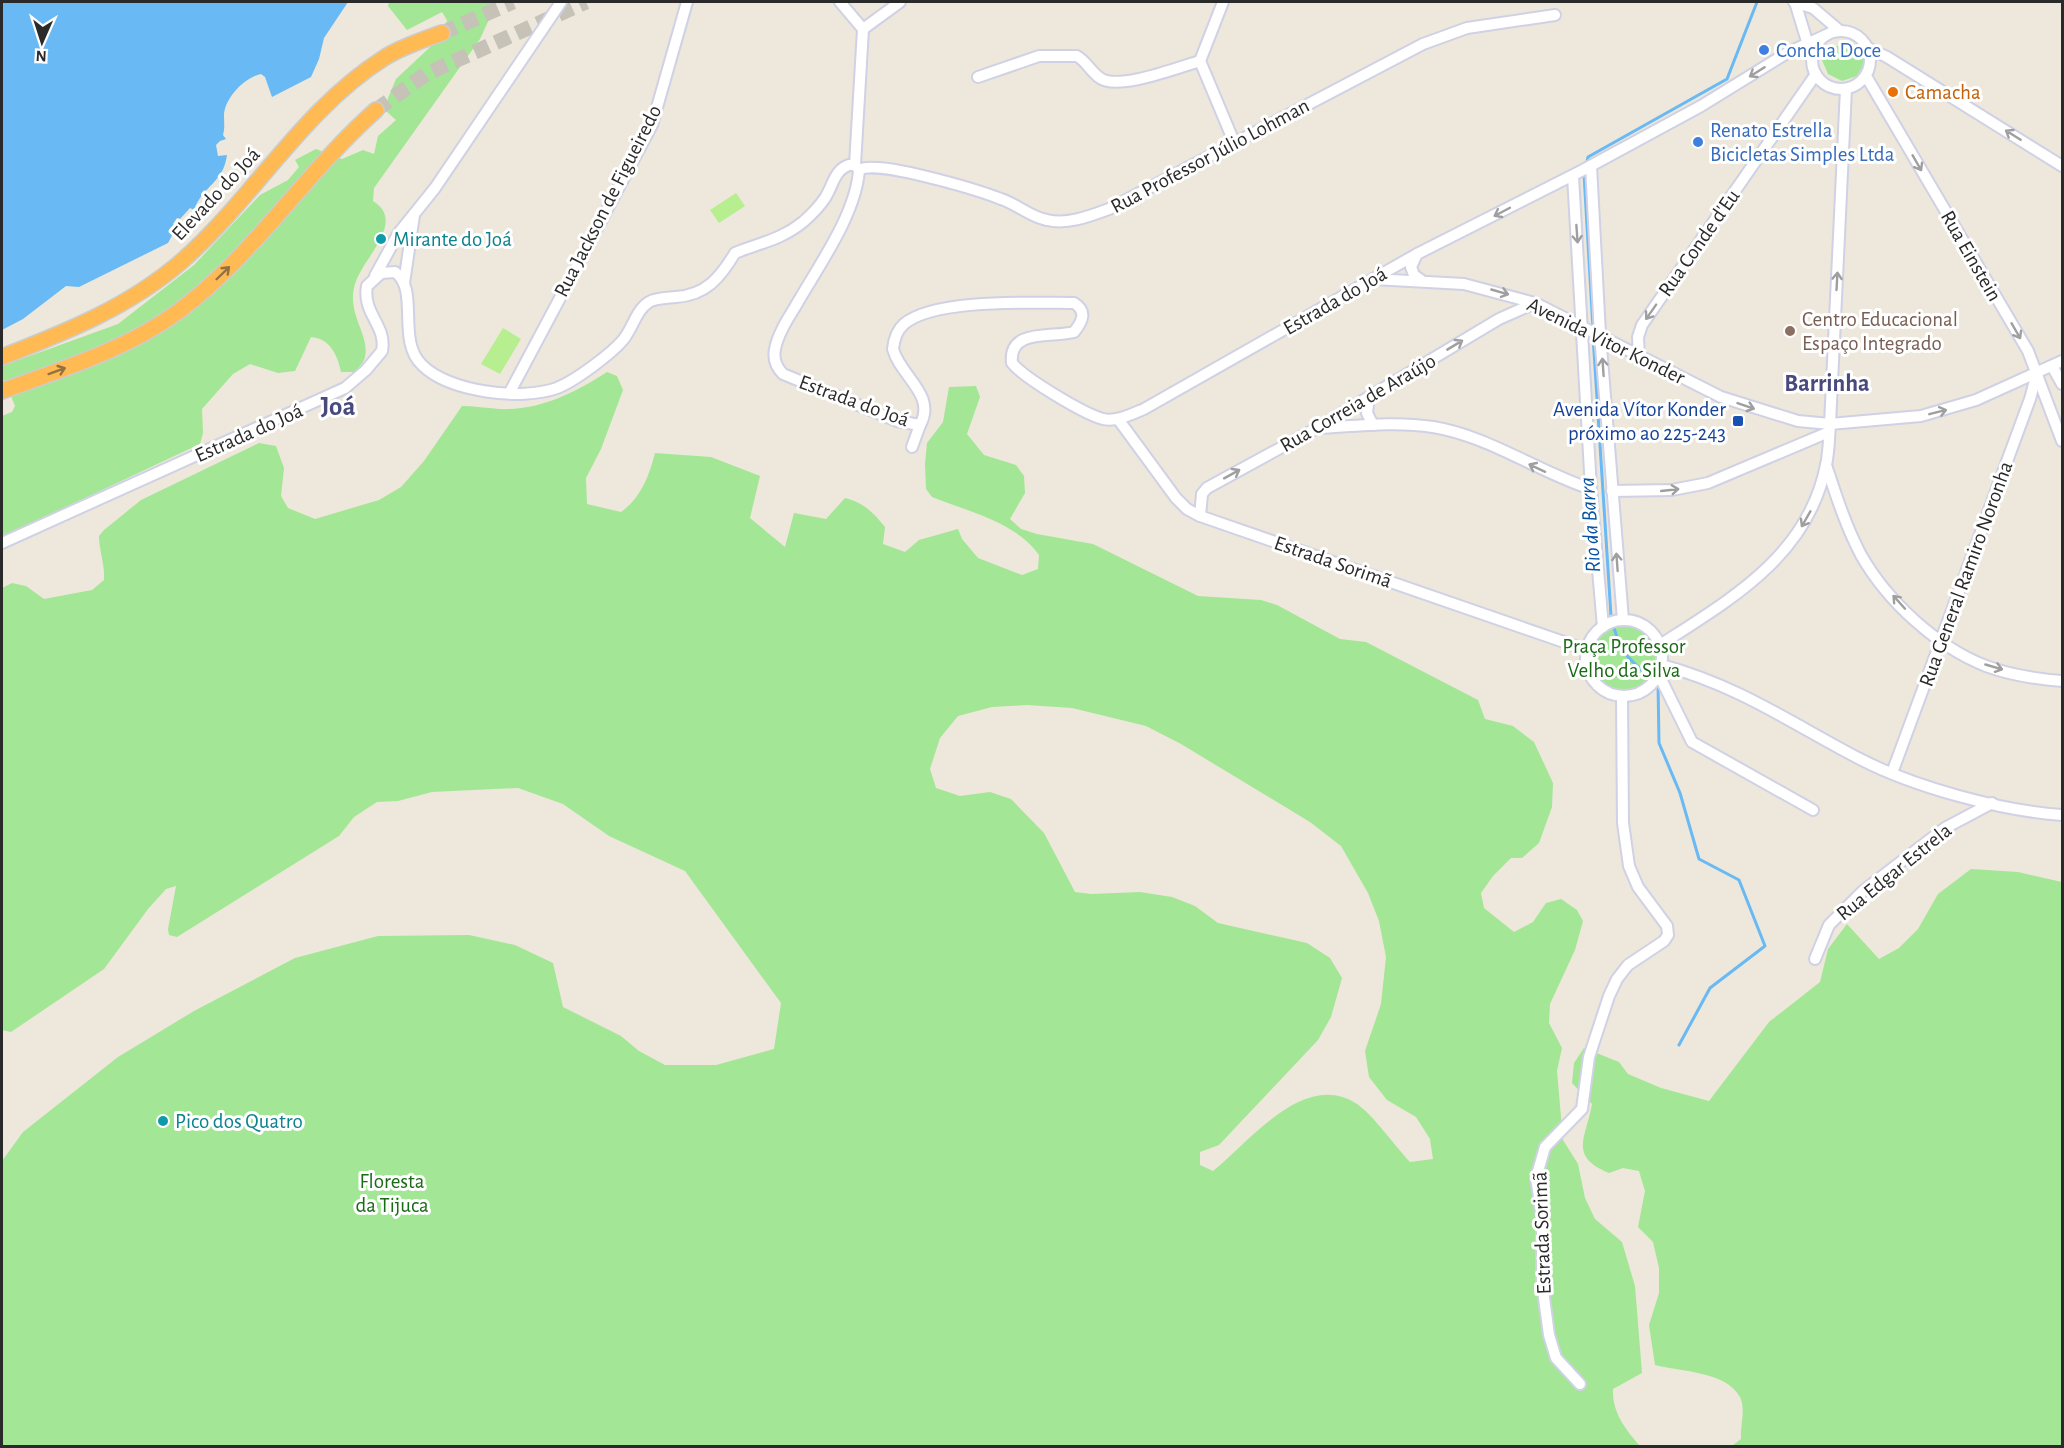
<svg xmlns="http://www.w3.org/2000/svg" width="2064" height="1448" viewBox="0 0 2064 1448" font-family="'Alegreya Sans',sans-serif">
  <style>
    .green { fill: #a3e695; fill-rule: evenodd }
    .pitch { fill: #b7ee90 }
    .water { fill: #69b9f4 }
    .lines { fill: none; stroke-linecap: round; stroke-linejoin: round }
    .stream { stroke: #69b9f4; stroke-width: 3 }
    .highway-tunnel { stroke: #c6c2b8; stroke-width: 15; stroke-dasharray: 15 8; stroke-linecap: butt }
    .minor-casing { stroke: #d0d1e4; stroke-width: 14 }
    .highway-casing { stroke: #ccc; stroke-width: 18 }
    .minor { stroke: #fff; stroke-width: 10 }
    .highway { stroke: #ffba54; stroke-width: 15 }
    .oneway { stroke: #9f9f9f }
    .oneway2 { stroke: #94723f }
    .shop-dot { fill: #3f7fe0; stroke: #fff; stroke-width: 2 }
    .food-dot { fill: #e8710a; stroke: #fff; stroke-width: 2 }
    .culture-dot { fill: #0f9aa8; stroke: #fff; stroke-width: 2 }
    .education-dot { fill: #8d6e63; stroke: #fff; stroke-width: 2 }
    .transit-dot { fill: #1a4fb4; stroke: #fff; stroke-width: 2 }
    .labels { text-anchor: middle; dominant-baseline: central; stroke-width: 6; stroke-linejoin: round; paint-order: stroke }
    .shop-label { font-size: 21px; fill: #366cbe; stroke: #fff; text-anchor: start }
    .food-label { font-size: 21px; fill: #c56008; stroke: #fff; text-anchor: start }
    .street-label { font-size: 21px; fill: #2a2a2a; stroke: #fff }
    .culture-label { font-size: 21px; fill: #0d838f; stroke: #fff; text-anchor: start }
    .education-label { font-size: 21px; fill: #785e54; stroke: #fff; text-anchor: start }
    .transit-label { font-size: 21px; fill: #164399; stroke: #fff; text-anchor: end }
    .park-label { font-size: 21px; fill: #1a6b16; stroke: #fff }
    .water-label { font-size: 22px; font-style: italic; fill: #0753a1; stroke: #fff }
    .quarter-label { font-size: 24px; font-weight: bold; fill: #48497d; stroke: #fff }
    .district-label { font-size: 27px; font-weight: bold; fill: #48497d; stroke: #fff }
  </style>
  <rect width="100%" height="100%" fill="#ede8db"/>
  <!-- green -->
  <g class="green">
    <path d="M389 2H497L480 39 374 188 373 201C407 222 363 257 355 284 346 314 370 334 365 357 364 362 358 368 355 372H341C338 356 330 338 311 337L295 371 278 373 250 364 233 374 202 409 203 433 200 444 2 537V416L12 412 15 406 5 381 2 380V366L118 324 194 265 260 195 288 180 299 167 295 160 316 149 342 159 363 150 374 154 378 136 396 120 386 111 388 98 396 79 444 34 447 20 442 12 407 30 388 6Z"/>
    <path d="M1829 44 1864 53 1865 62 1857 76 1842 81 1828 74 1822 60Z"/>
    <path d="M607 372 617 376 623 390 601 449 586 478 587 504 621 512C641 498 649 476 655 453L711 457 760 476 750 518 785 547 794 513 826 519 845 498C864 503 873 512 885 527L883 544 905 552 919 540 958 529 962 539 978 558 1022 575 1038 569 1039 555C1016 522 967 511 932 497L926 489 925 464 927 443 943 422 949 387 976 386 980 397 967 434 984 455 1016 465 1024 476 1025 493 1010 519 1021 529 1037 534 1093 544 1198 596 1261 600 1277 605 1340 639 1366 642 1478 700 1485 719 1513 726 1534 742 1553 783 1552 807 1539 843 1522 858H1511L1493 876 1481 893 1484 908 1514 932 1533 922 1546 903 1561 899 1577 910 1583 921 1575 950 1550 1004 1549 1023 1562 1048 1557 1071 1563 1140 1578 1164 1585 1198 1595 1219 1622 1242 1635 1286 1642 1373 1613 1389C1612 1412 1625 1429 1640 1446H2V1161L23 1132 118 1057 194 1011 295 958 378 936 469 935 515 945 553 963 563 1007 621 1036 639 1051 665 1065H716L774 1049 781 1003 685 871 609 836 563 804 518 788 432 792 398 801 377 802 354 817 339 836 177 937 169 935 168 929 176 886 166 889 148 909 104 969 11 1032 2 1030V588L12 583 26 586 44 599 92 590 104 580C105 564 99 551 99 536L104 530 141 500 259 443 276 446 284 468 281 496 288 508 315 519 379 500 401 487 424 461 462 406C474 406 486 408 499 409 538 411 575 393 607 372ZM1027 705 1072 708 1146 726 1181 744 1310 822 1341 846 1368 893 1379 921 1386 957 1381 1004 1365 1051 1369 1077 1387 1100 1416 1117 1430 1139 1433 1159 1410 1162C1394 1145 1374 1116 1357 1104 1305 1069 1249 1142 1213 1171L1200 1165V1152L1219 1145 1318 1040 1331 1017 1342 978 1330 958 1307 943 1218 923 1195 906 1172 897 1140 892 1091 894 1075 892 1044 833 1011 799 990 792 960 796 936 788 930 769 940 738 958 716 992 707Z"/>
    <circle cx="1624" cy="658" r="33"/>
    <path d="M1971 869 2018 872 2062 882V1446H1732L1741 1439C1740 1426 1746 1409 1740 1397 1726 1371 1681 1372 1655 1365L1649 1325 1659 1293V1268L1653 1242 1638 1227 1645 1191 1639 1171 1623 1168 1609 1173C1568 1156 1586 1138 1592 1104L1572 1083 1574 1063 1584 1048 1619 1062 1628 1074 1661 1088 1709 1101 1769 1022 1820 982 1828 949 1847 924 1879 959 1899 948 1918 929 1938 894Z"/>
  </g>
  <!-- pitch -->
  <g class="pitch">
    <path d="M736 193 745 206 719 223 710 210Z"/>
    <path d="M503 328 521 339 500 374 481 364Z"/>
  </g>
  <!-- water -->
  <path class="water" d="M2 2H348L324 38 319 59 311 77 272 97 265 77 261 74C245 77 224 98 224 116 224 123 225 128 223 135L226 139 220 141 216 145 218 156 227 155C223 184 203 185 194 210L190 208 180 219 177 218 173 224 176 228 168 243 79 287 66 286 23 319 2 330Z"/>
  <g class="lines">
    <!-- stream -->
    <g class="stream">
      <path d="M1586 165 1588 157 1727 79 1757 2"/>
      <path d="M1584 174 1593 329"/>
      <path d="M1593 336 1611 616C1619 654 1629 660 1658 683L1659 743 1680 793 1699 859 1739 880 1765 946 1710 988 1679 1045"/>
    </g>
    <!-- highway-tunnel -->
    <g class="highway-tunnel">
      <path d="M442 33 513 2"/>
      <path d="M376 110 426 74 586 2"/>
    </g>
    <!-- minor casing -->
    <g class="minor-casing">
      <g id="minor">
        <path d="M840 2 863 29 855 165"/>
        <path d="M1223 2 1200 61 1234 142"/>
        <path d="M1794 2 1813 8 1840 31"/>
        <path d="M1795 2 1809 48"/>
        <path d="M863 29 900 2"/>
        <circle cx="1841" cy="60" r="29"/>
        <path d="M1868 48 1887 57 2062 166"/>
        <path d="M1866 76 2028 351 2062 441"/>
        <path d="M978 77 1039 56H1077C1086 61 1091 72 1100 78 1118 91 1179 67 1200 61"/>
        <path d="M1591 166 1600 334 1623 620"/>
        <path d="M859 170C876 159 978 190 1001 199 1017 204 1030 217 1047 220 1068 225 1090 216 1109 209L1423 44 1467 28 1555 15"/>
        <path d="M1573 176 1591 489 1603 627"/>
        <path d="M1417 254 1411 267 1414 275 1421 280"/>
        <path d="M375 276 398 234 435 188 561 2"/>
        <path d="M1373 279 1464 284 1535 303 1721 397 1798 421 1830 424 1921 416 1976 400 2062 361"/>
        <path d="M404 283 414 215"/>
        <path d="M1639 357 1638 337 1642 325 1816 74"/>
        <path d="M2052 366 2062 384"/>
        <path d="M510 392 652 125 687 2"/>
        <path d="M1369 397 1367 413 1373 425"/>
        <path d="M1118 419 1176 498 1187 509 1200 516 1587 650"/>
        <path d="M1319 428C1356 426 1396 421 1433 427 1489 436 1538 472 1591 489"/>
        <path d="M912 447 920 425"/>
        <path d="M1826 465C1836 495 1846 527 1861 555 1887 601 1937 647 1986 666 2010 675 2037 679 2062 681"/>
        <path d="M1612 491 1672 490 1708 483 1829 432"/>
        <path d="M1200 516 1202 494 1207 488 1317 428 1499 319 1535 303"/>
        <path d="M2 543 345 388 366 370 382 351C387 325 362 314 367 286L381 273 395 272C420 290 396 340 422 365 449 392 521 401 557 388 575 381 611 354 623 340 633 328 636 310 649 302 656 298 668 298 676 297 706 295 720 278 735 253 759 243 781 240 803 222 811 215 819 207 825 198 833 186 834 170 849 165H855L859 170C856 215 817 268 795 307 787 320 778 334 775 349 773 359 776 367 783 374L897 421 920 425C937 395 900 376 893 349 894 340 896 331 904 324 934 298 1034 303 1074 303 1087 311 1083 321 1074 332 1052 338 1008 328 1012 363 1024 378 1084 414 1103 419 1117 422 1132 414 1144 409L1417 254 1583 170 1701 106 1787 53 1826 35"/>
        <circle cx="1624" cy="658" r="38"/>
        <path d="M1660 645C1731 599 1808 556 1826 465 1829 452 1829 437 1830 424L1846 89"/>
        <path d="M1662 665C1739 686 1791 723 1860 759 1914 787 2002 811 2062 815"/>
        <path d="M1659 675 1692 742 1813 810"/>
        <path d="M1892 773 2030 399 2037 373"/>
        <path d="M1815 959 1829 925 1863 891 1945 828 1992 803"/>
        <path d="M1580 1384 1556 1358 1549 1335 1542 1283V1216L1536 1178 1545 1147 1582 1109 1589 1057 1609 996 1617 979 1628 965 1664 941 1668 935 1667 926 1638 887 1629 866 1623 823 1622 697"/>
      </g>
    </g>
    <!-- highway casing -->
    <g class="highway-casing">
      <g id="highway">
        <path d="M2 357C66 332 129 307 182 261 254 198 302 110 384 58 401 47 423 40 442 33"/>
        <path d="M2 391C62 369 126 350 179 311 254 255 305 173 376 110"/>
      </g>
    </g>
    <!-- minor -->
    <use href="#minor" class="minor"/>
    <!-- highway -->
    <use href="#highway" class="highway"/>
  </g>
  <!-- one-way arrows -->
  <defs><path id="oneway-shaft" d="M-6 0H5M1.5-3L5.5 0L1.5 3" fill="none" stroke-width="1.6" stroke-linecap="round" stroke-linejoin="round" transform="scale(1.5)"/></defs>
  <g class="oneway">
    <use href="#oneway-shaft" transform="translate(1757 72) rotate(148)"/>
    <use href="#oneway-shaft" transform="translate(2013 135) rotate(-148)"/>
    <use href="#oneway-shaft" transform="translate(1917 163) rotate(60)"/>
    <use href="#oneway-shaft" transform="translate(1502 212) rotate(152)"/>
    <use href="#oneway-shaft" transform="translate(1577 234) rotate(86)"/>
    <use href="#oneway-shaft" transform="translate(1837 281) rotate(-87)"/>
    <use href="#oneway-shaft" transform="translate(1500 292) rotate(16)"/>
    <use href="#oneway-shaft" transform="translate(1651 312) rotate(125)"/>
    <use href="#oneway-shaft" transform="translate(2016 331) rotate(60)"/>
    <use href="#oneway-shaft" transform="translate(1455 345) rotate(-31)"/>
    <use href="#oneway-shaft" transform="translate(1603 367) rotate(-94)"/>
    <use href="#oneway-shaft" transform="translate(1746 406) rotate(19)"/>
    <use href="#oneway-shaft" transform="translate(1938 412) rotate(-14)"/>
    <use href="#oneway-shaft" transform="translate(1537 468) rotate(-155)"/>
    <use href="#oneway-shaft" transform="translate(1232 474) rotate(-29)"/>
    <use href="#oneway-shaft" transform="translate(1670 490) rotate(-6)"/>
    <use href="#oneway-shaft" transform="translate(1806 519) rotate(120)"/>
    <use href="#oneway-shaft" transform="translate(1617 562) rotate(-94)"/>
    <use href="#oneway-shaft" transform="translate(1899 602) rotate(-132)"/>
    <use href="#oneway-shaft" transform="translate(1994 667) rotate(16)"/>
  </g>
  <g class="oneway2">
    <use href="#oneway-shaft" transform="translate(223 273) rotate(-44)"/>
    <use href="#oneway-shaft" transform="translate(57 371) rotate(-20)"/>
  </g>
  <!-- markers -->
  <g class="shop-dot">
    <circle cx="1764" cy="50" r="6"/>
    <circle cx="1698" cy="142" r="6"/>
  </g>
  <circle class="food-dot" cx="1893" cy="92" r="6"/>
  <g class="culture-dot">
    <circle cx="381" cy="239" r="6"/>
    <circle cx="163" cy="1121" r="6"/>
  </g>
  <circle class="education-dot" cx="1790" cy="331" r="6"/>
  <rect class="transit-dot" x="1732" y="415" width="12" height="12" rx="3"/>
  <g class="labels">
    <!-- shop labels -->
    <g class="shop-label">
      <text x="1776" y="50">Concha Doce</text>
      <text x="1710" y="130">Renato Estrella<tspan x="1710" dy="24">Bicicletas Simples Ltda</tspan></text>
    </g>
    <!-- food labels -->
    <g class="food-label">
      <text x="1905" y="92">Camacha</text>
    </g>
    <!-- street labels -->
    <g class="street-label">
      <text transform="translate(1210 156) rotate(-28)">Rua Professor Júlio Lohman</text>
      <text transform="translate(216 194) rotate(-47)">Elevado do Joá</text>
      <text transform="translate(608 201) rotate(-63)">Rua Jackson de Figueiredo</text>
      <text transform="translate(1699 243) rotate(-55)">Rua Conde d'Eu</text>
      <text transform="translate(1971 256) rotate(60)">Rua Einstein</text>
      <text transform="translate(1335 301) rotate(-30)">Estrada do Joá</text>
      <text transform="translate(1606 341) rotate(26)">Avenida Vitor Konder</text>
      <text transform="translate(854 401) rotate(20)">Estrada do Joá</text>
      <text transform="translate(1358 403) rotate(-30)">Rua Correia de Araújo</text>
      <text transform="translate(249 433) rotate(-24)">Estrada do Joá</text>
      <text transform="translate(1333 562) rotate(19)">Estrada Sorimã</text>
      <text transform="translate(1966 574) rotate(-70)">Rua General Ramiro Noronha</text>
      <text transform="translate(1894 872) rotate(-39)">Rua Edgar Estrela</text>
      <text transform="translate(1542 1233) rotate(-92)">Estrada Sorimã</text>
    </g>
    <!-- culture labels -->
    <g class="culture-label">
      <text x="393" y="239">Mirante do Joá</text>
      <text x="175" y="1121">Pico dos Quatro</text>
    </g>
    <!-- education labels -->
    <g class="education-label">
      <text x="1802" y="319">Centro Educacional<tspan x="1802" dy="24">Espaço Integrado</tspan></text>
    </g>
    <!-- transit labels -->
    <g class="transit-label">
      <text x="1726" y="409">Avenida Vítor Konder<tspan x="1726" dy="24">próximo ao 225-243</tspan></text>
    </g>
    <!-- park labels -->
    <g class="park-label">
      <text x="1624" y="646">Praça Professor<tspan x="1624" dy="24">Velho da Silva</tspan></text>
      <text x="392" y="1181">Floresta<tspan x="392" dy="24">da Tijuca</tspan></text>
    </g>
    <!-- water labels -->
    <g class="water-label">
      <text transform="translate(1590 525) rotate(-94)">Rio da Barra</text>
    </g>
    <!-- quarter labels -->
    <g class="quarter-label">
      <text x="1827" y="384">Barrinha</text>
    </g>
    <!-- district labels -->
    <g class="district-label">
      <text x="338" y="406">Joá</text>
    </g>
  </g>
  <!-- border -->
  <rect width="2064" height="1448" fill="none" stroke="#2a2a2a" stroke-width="6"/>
  <!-- north arrow -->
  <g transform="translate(42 42) rotate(183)" stroke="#ffffff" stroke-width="4.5" paint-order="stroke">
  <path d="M0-4.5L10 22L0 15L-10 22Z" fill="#2a2a2a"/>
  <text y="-9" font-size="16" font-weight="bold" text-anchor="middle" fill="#2a2a2a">N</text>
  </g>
</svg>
